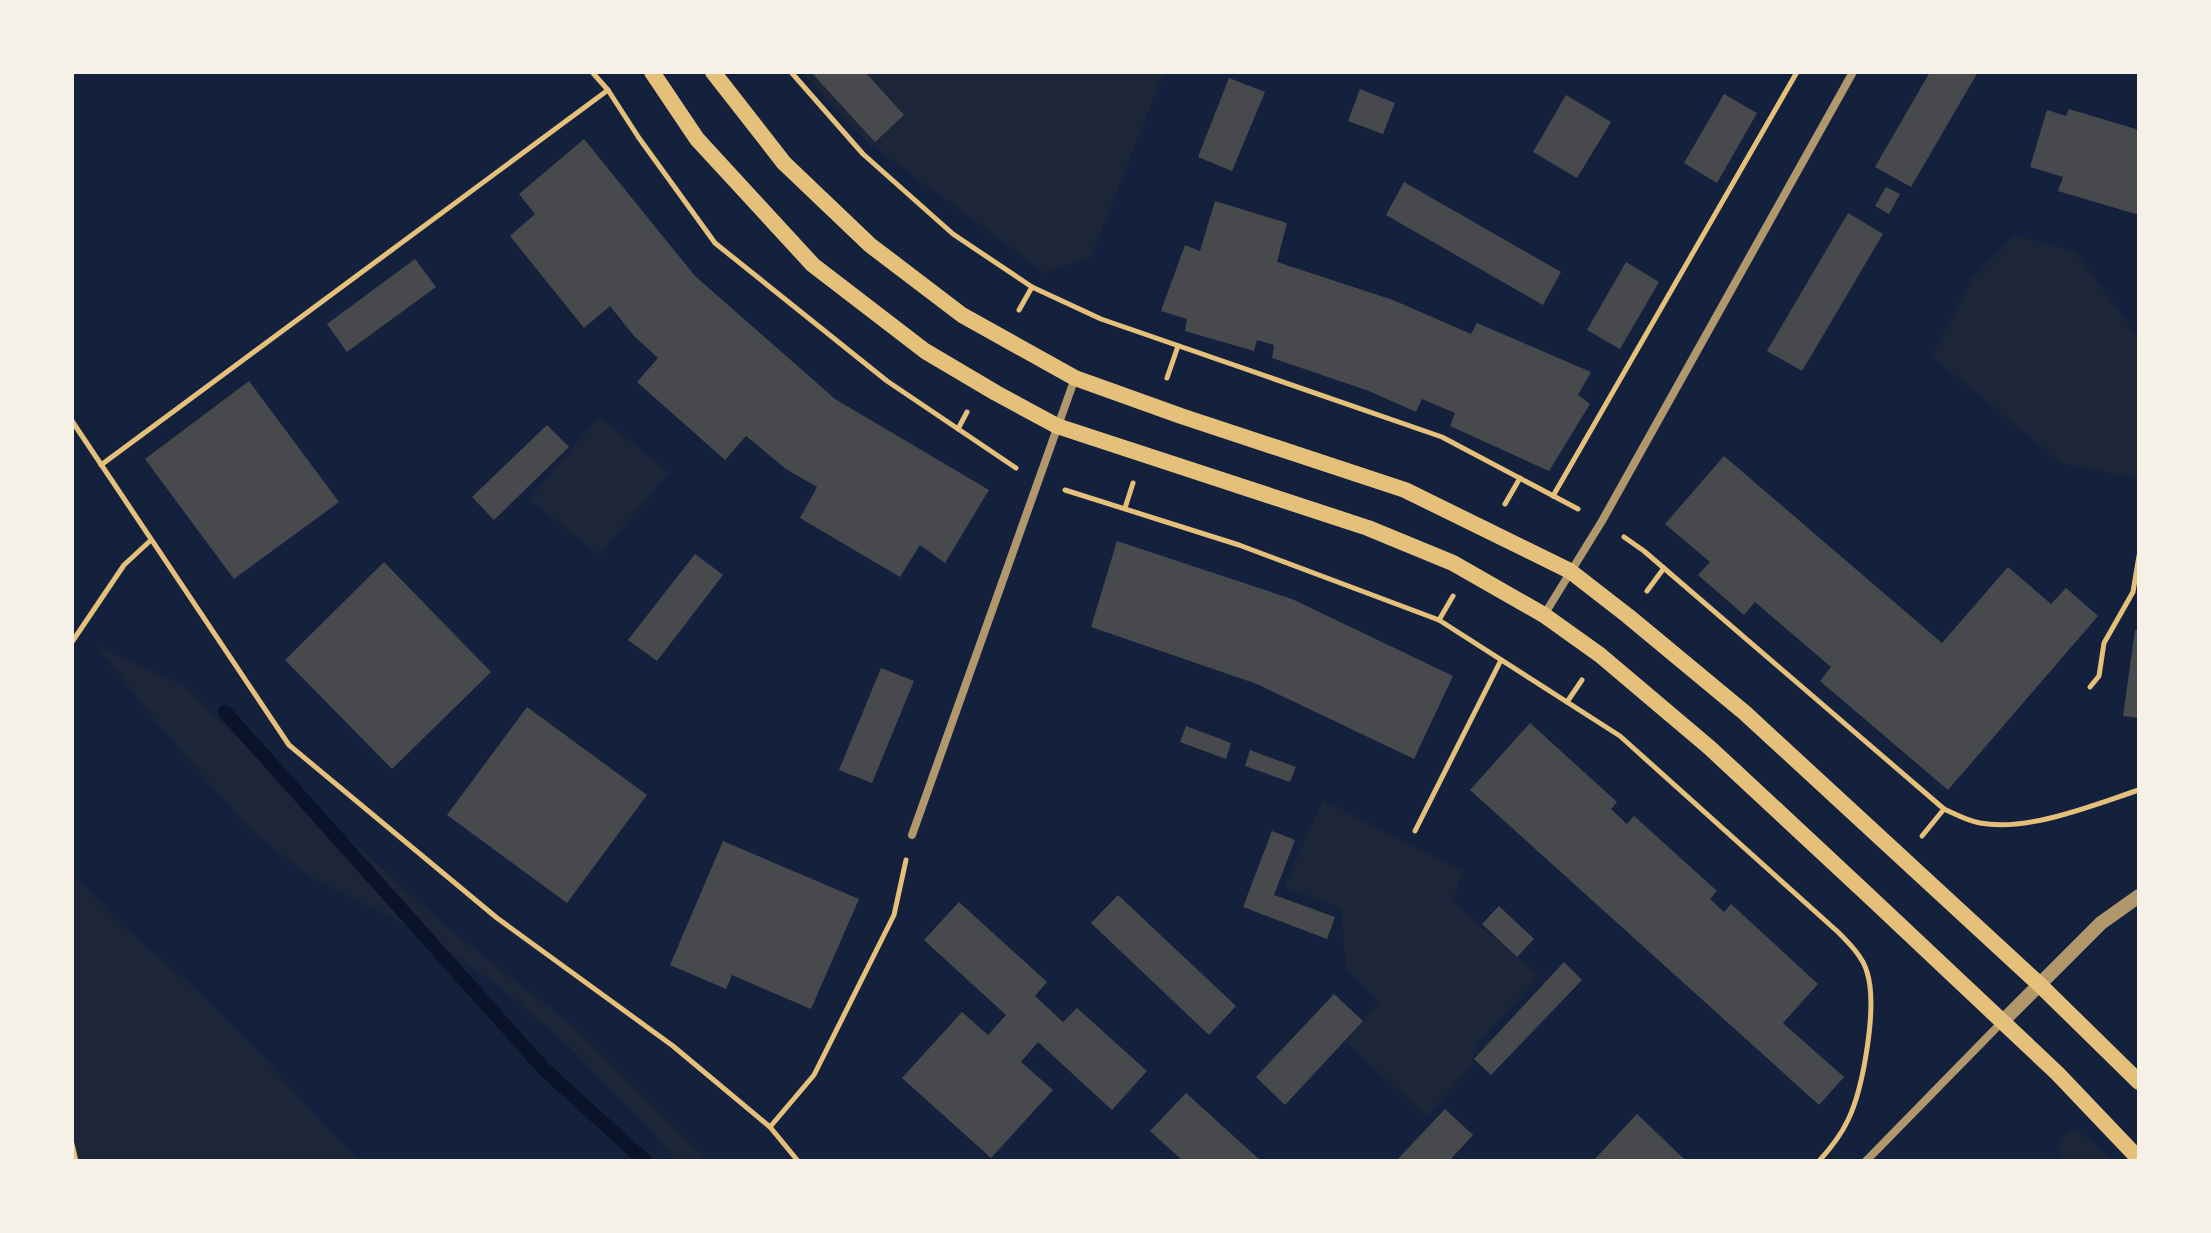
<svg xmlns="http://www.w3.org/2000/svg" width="2211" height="1233" viewBox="0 0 2211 1233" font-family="'Roboto Condensed',sans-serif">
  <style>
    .green { fill: #1d2539 }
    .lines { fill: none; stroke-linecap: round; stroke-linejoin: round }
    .stream { stroke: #0b132b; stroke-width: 14 }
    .building { fill: #48494c }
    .path { stroke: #e5c07b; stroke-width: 5 }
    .minor { stroke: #b1986c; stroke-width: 8 }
    .tertiary { stroke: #b1986c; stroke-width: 14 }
    .secondary { stroke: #e5c07b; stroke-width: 16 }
  </style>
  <rect width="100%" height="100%" fill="#14213d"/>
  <!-- green -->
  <g class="green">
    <path d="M802 72H1164L1091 256 1045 273 864 139Z"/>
    <path d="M2015 235 2075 252 2139 338V479L2061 463 1932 356 1972 279Z"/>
    <path d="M599 417 669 472 599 555 529 499Z"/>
    <path d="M98 647 185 686 218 720 445 926 570 1024 708 1161H675L658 1138 566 1043 494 982 418 931 309 876 252 831 159 725Z"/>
    <path d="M1323 800 1463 872 1452 901 1539 976 1476 1045 1472 1065 1427 1116 1346 1042 1379 1002 1346 970 1341 908 1284 887Z"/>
    <path d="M72 873 122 926 194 988 262 1055 297 1096 359 1161H72Z"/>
    <path d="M2072 1130C2088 1135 2101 1149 2113 1161H2062C2057 1149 2060 1136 2072 1130Z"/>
  </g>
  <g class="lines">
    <!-- stream -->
    <path class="stream" d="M225 712 544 1069 645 1161"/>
  </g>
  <!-- building -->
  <g class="building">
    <path d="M811 72H865L904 115 875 142Z"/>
    <path d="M1930 72H1978L1911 187 1875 167Z"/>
    <path d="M1229 78 1265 92 1232 171 1198 157Z"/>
    <path d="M1360 89 1395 103 1383 134 1348 121Z"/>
    <path d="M1724 94 1757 113 1717 183 1684 163Z"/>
    <path d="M1566 95 1611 122 1577 178 1533 152Z"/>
    <path d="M2069 109 2139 130V215L2058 191 2063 177 2030 167 2047 110 2066 116Z"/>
    <path d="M584 139 695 276 835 399 989 490 945 563 920 545 900 577 800 518 817 487 786 469 746 436 725 460 637 382 658 358 634 336 610 306 584 328 510 236 535 214 519 194Z"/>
    <path d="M1404 182 1561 272 1543 305 1386 215Z"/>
    <path d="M1886 187 1900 194 1889 214 1875 206Z"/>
    <path d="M1215 201 1287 223 1277 262 1393 300 1471 334 1477 323 1591 372 1578 395 1590 404 1549 471 1450 426 1455 413 1422 399 1416 412 1369 391 1272 358 1274 345 1257 340 1254 351 1185 331 1187 319 1161 311 1185 245 1200 251Z"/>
    <path d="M1848 213 1883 234 1802 371 1767 351Z"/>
    <path d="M415 259 436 287 347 352 327 324Z"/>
    <path d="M1626 262 1659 282 1620 349 1587 330Z"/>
    <path d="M249 381 339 502 234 579 145 459Z"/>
    <path d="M547 425 569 447 494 520 472 497Z"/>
    <path d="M1724 456 1942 643 2008 567 2051 604 2066 588 2098 616 1948 790 1820 681 1831 667 1755 602 1744 615 1698 575 1710 562 1665 524Z"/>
    <path d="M1117 541 1292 599 1453 676 1414 759 1257 684 1091 627Z"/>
    <path d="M695 554 723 575 657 661 628 640Z"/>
    <path d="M384 562 491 672 392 769 285 660Z"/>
    <path d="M2135 630H2139V718L2123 716Z"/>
    <path d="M881 668 914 681 872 783 839 770Z"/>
    <path d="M527 707 647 795 567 903 447 815Z"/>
    <path d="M1530 723 1617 802 1611 809 1627 824 1634 816 1717 891 1710 899 1724 912 1731 904 1818 984 1783 1023 1844 1077 1819 1105 1470 790Z"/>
    <path d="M1186 726 1231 743 1226 759 1180 742Z"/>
    <path d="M1250 750 1296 767 1290 782 1245 766Z"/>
    <path d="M1272 831 1295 840 1274 895 1335 917 1327 939 1243 907Z"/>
    <path d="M723 841 859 899 811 1009 732 975 726 989 670 965Z"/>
    <path d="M1118 895 1236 1006 1209 1035 1091 923Z"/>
    <path d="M959 902 1047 982 1035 996 1063 1022 1077 1008 1147 1071 1112 1110 1038 1042 1021 1062 1053 1090 991 1158 902 1078 962 1012 988 1035 1006 1015 924 940Z"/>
    <path d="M1499 906 1534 939 1517 957 1482 924Z"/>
    <path d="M1564 962 1582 980 1491 1075 1474 1059Z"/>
    <path d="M1334 994 1363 1021 1285 1105 1256 1077Z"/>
    <path d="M1186 1093 1261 1161H1183L1150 1131Z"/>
    <path d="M1445 1109 1473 1135 1449 1161H1396Z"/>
    <path d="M1637 1114 1682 1157 1687 1161H1593Z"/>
  </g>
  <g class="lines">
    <!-- path -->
    <g class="path">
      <path d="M592 72 608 90 639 138 715 243 887 381 1016 468"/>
      <path d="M791 72 863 154 953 234 1032 287 1101 319 1442 437 1578 509"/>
      <path d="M1019 310 1032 287"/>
      <path d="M1167 378 1178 346"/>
      <path d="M72 421 289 745 497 918 673 1046 770 1127 798 1161"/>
      <path d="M958 429 967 412"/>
      <path d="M101 465 608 90"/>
      <path d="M1065 490 1239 545 1439 620 1620 736 1838 932C1849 943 1863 957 1867 972 1878 1006 1863 1089 1848 1120 1841 1135 1830 1149 1819 1161"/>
      <path d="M1553 496 1797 72"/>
      <path d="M1505 504 1520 478"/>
      <path d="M1125 508 1133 483"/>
      <path d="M1624 537 1644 551 1944 809C1955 814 1968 821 1980 823 2028 832 2093 805 2139 790"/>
      <path d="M1647 591 1664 568"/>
      <path d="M1439 620 1453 596"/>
      <path d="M72 642 124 565 151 540"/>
      <path d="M2090 687 2099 676 2104 643 2133 592 2139 556"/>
      <path d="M1567 702 1582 680"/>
      <path d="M1415 831 1501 660"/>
      <path d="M1922 836 1944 809"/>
      <path d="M770 1127 814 1075 894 915 906 860"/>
      <path d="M72 1144 76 1161"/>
    </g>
    <!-- minor -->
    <g class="minor">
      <path d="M1544 615 1602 521 1853 72"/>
      <path d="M912 835 1075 378"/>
      <path d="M1866 1161 2002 1022"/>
    </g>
    <!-- tertiary -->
    <path class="tertiary" d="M2002 1022 2101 923 2139 896"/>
    <!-- secondary -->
    <g class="secondary">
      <path d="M652 72 697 139 813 265 925 351 996 393 1057 426 1368 528 1453 563 1544 615 1600 655 1710 748 1869 896 2057 1073 2139 1159"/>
      <path d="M713 72 784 163 870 245 962 315 1075 378 1181 416 1405 490 1570 571 1628 616 1745 713 2039 984 2139 1082"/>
    </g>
  </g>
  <!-- border -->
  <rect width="2211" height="1233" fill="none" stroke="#f6f1e7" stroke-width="148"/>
</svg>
